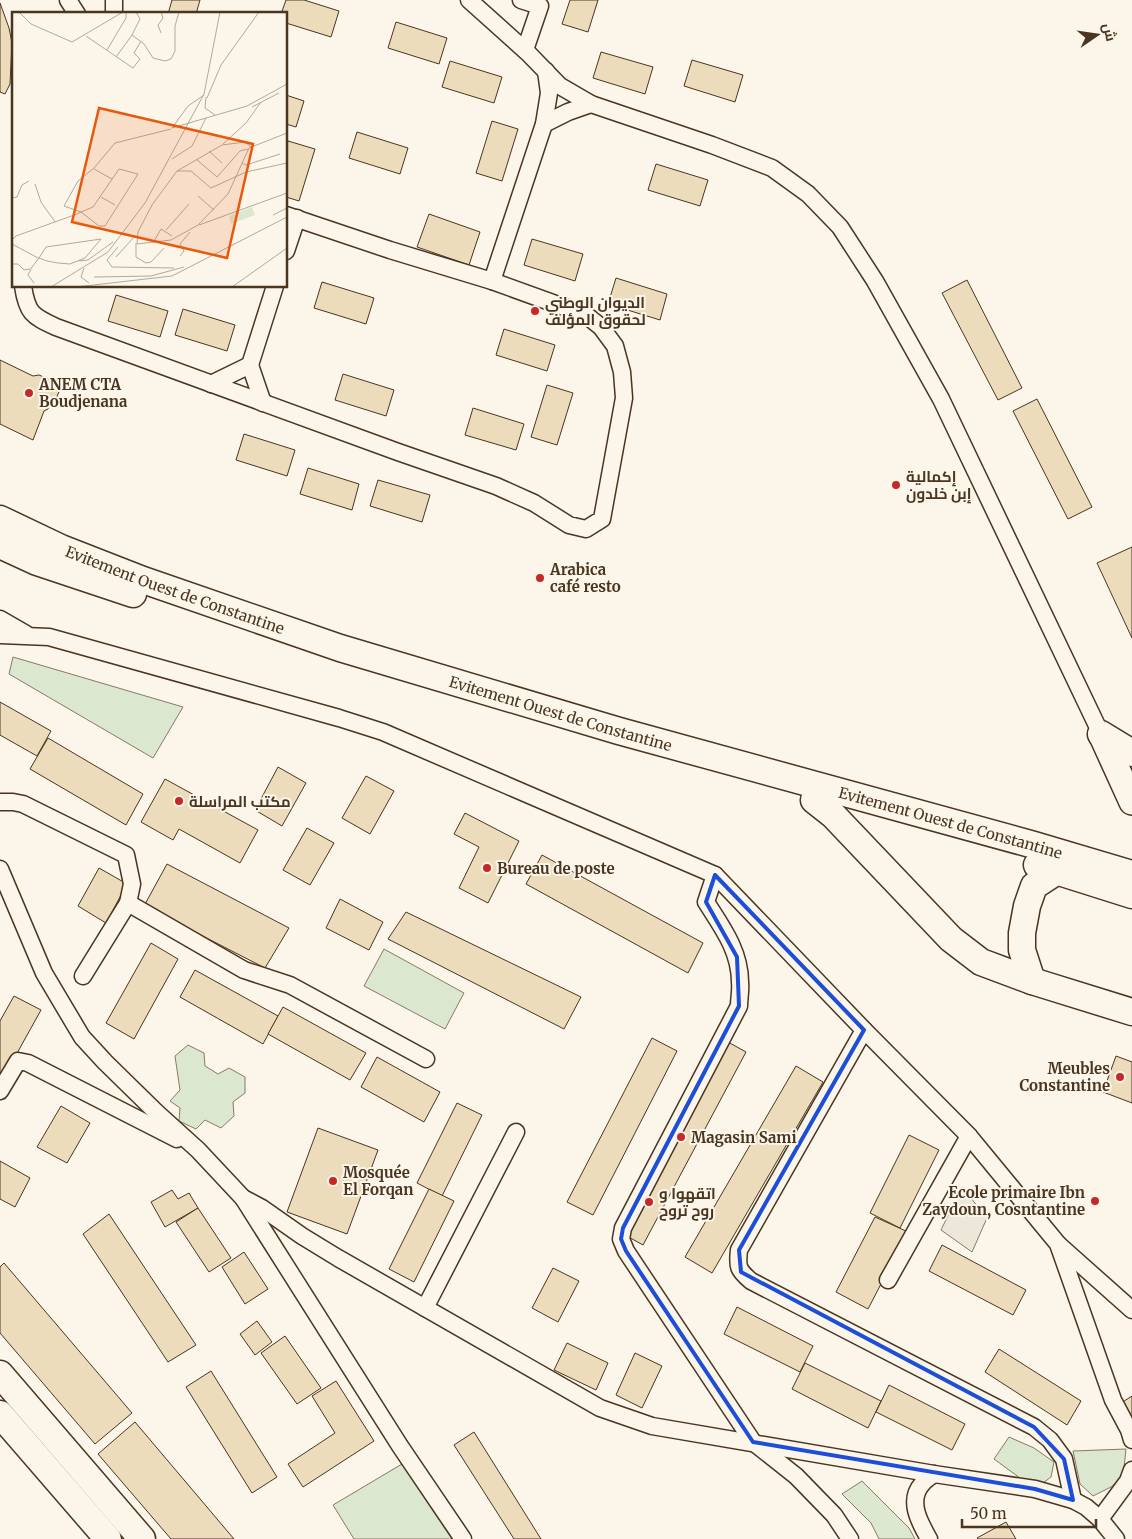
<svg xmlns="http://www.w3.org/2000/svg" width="1132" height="1539" viewBox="0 0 1132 1539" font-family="Merriweather,Cairo,serif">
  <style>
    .green { fill: #dce7d0; stroke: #887966 }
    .parking { fill: #ede7d9; stroke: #887966 }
    .building { fill: #ecdcbc; stroke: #4a3520 }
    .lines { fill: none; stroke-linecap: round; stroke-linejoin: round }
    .minor-casing { stroke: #4a3520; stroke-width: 19 }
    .primary-casing { stroke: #4a3520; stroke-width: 28 }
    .trunk-casing { stroke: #4a3520; stroke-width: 29 }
    .minor { stroke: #fbf6e9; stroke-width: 16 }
    .primary { stroke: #fbf6e9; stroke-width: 25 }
    .trunk { stroke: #fbf6e9; stroke-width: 26 }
    .marked { fill: none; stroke: #1d4ed8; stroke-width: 4; stroke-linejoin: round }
    .poi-dot { fill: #c62828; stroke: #fbf6e9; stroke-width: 2 }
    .labels { text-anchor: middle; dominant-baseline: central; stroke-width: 4; stroke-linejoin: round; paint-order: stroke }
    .poi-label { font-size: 15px; font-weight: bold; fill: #4a3520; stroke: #fbf6e9; text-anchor: start }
    .street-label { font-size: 15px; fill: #4a3520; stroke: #fbf6e9 }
    .inset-road { fill: none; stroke: #b4a999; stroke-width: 1 }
    .view { fill: #e8590c; fill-opacity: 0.15; stroke: #e8590c; stroke-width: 2.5 }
    .inset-edge { fill: none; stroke: #4a3520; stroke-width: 2.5 }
  </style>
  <rect width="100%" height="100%" fill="#fbf6e9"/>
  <!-- green -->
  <g class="green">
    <path d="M13 657 183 707 153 758 9 674Z"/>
    <path d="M384 949 464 993 445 1029 364 986Z"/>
    <path d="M188 1045 204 1053 205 1066 218 1074 229 1068 245 1077V1093L233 1102 234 1116 221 1128 205 1120 196 1129 179 1121 180 1108 170 1101 180 1090 175 1056Z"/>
    <path d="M1009 1437 1034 1448 1054 1462 1051 1477 1035 1489 994 1459Z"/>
    <path d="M1126 1449 1123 1477 1111 1487 1093 1496 1080 1484 1073 1451Z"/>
    <path d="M402 1464 452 1539H354L333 1505Z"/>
    <path d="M862 1481 909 1528 915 1539H879L871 1523 842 1494Z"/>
  </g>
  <!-- parking -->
  <path class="parking" d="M962 1187 987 1218 972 1252 941 1230Z"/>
  <!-- building -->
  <g class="building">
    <path d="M172 0H200L196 14H168Z"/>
    <path d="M286 0H304L339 11 331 37 286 23V14H281Z"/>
    <path d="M570 0H598L588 32 562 24Z"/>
    <path d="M0 3 9 28 12 43 10 84 5 94 0 92Z"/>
    <path d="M396 22 447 38 439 64 388 48Z"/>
    <path d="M601 52 653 67 645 94 593 78Z"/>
    <path d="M692 60 743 75 735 102 684 86Z"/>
    <path d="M450 61 502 77 494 103 442 87Z"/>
    <path d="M286 95 304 101 296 127 286 124Z"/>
    <path d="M492 121 518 129 502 181 476 173Z"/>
    <path d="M357 132 408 148 400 174 349 158Z"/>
    <path d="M288 141 315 149 299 201 286 197V148Z"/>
    <path d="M656 164 708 180 700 206 648 190Z"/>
    <path d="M429 214 480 232 469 265 417 247Z"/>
    <path d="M532 239 583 254 575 281 524 265Z"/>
    <path d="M616 278 667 294 660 320 608 304Z"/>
    <path d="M967 280 1022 388 998 400 942 293Z"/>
    <path d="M322 282 374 298 366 324 314 308Z"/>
    <path d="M116 295 168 311 160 337 108 321Z"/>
    <path d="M183 309 235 325 227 351 175 335Z"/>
    <path d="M504 329 555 345 547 371 496 355Z"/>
    <path d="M0 360 33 376 39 375 62 385 55 401 50 402 48 409 44 411 33 440 0 424Z"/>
    <path d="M343 374 394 390 386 416 335 400Z"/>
    <path d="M547 385 573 393 557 445 531 437Z"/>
    <path d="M1037 399 1092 507 1068 519 1013 411Z"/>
    <path d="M473 408 524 424 516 450 465 435Z"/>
    <path d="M244 434 295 450 287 476 236 460Z"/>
    <path d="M308 468 359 484 352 510 300 494Z"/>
    <path d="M378 480 430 495 422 522 370 506Z"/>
    <path d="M1132 547V638L1097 563Z"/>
    <path d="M0 702 51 731 37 756 0 735Z"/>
    <path d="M48 738 143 794 126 825 30 769Z"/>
    <path d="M278 767 306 783 282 826 255 810Z"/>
    <path d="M366 776 394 791 370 834 342 818Z"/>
    <path d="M165 779 258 830 240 863 179 829 173 840 141 822Z"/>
    <path d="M465 813 519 841 488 903 459 888 479 847 454 834Z"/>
    <path d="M307 828 334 843 310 885 283 870Z"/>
    <path d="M542 855 703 943 688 973 526 884Z"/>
    <path d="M167 864 289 928 265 968 144 906Z"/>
    <path d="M99 868 127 884 106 923 78 906Z"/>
    <path d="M340 899 383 922 369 950 326 928Z"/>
    <path d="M406 912 581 997 564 1029 388 939Z"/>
    <path d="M151 943 178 959 134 1039 106 1023Z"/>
    <path d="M195 970 278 1016 263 1044 180 997Z"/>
    <path d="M14 996 41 1010 0 1084V1021Z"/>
    <path d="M283 1007 366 1053 350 1080 268 1034Z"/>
    <path d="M652 1038 677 1051 593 1215 567 1202Z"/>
    <path d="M728 1042 746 1052 643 1245 625 1235Z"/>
    <path d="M1116 1056 1132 1062V1103L1103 1092Z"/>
    <path d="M377 1057 440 1092 424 1122 361 1087Z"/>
    <path d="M796 1066 823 1082 712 1273 685 1257Z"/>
    <path d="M457 1103 482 1115 442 1196 417 1183Z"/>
    <path d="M61 1106 90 1123 67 1163 37 1147Z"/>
    <path d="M318 1128 378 1150 347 1234 287 1212Z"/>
    <path d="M909 1135 939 1150 900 1228 870 1213Z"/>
    <path d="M0 1161 30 1178 15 1207 0 1199Z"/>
    <path d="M429 1189 454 1201 414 1282 389 1269Z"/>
    <path d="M172 1190 178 1199 189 1193 198 1208 165 1227 151 1202Z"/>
    <path d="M198 1208 231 1258 209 1272 176 1222Z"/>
    <path d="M109 1214 196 1345 168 1362 83 1234Z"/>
    <path d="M875 1217 908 1232 868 1309 836 1292Z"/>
    <path d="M942 1245 1026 1290 1013 1315 929 1271Z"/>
    <path d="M244 1252 268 1289 245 1304 222 1267Z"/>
    <path d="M4 1263 132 1413 95 1444 0 1333V1267Z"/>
    <path d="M553 1268 579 1281 558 1322 532 1308Z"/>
    <path d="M737 1307 813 1346 800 1372 724 1334Z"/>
    <path d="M257 1321 272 1342 255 1355 240 1334Z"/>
    <path d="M285 1336 321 1388 297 1404 261 1353Z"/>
    <path d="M567 1343 608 1363 596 1390 554 1370Z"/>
    <path d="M999 1349 1081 1401 1067 1425 985 1372Z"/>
    <path d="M635 1353 662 1366 642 1408 616 1395Z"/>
    <path d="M805 1363 881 1401 868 1428 792 1389Z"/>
    <path d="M211 1371 277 1477 252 1493 186 1387Z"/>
    <path d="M336 1381 374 1441 303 1487 288 1464 335 1433 312 1396Z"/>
    <path d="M889 1385 965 1424 952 1450 876 1412Z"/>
    <path d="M1132 1396V1421L1121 1403Z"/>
    <path d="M135 1422 234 1539H171L98 1454Z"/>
    <path d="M474 1432 541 1539H514L454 1445Z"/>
    <path d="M1006 1522 1016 1539H978L977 1538Z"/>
  </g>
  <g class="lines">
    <!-- minor casing -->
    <g class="minor-casing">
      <g id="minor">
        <path d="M68 0 77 14"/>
        <path d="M469 0 528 53 560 86 591 104 712 145 772 168 808 194 840 227 875 281 941 399 1101 734"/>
        <path d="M521 0 540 6 525 50"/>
        <path d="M114 14V0"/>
        <path d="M544 124 568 112 591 104"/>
        <path d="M286 251 297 218"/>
        <path d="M492 281 544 124 549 93 546 71"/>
        <path d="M23 286C27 313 32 316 56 327L398 452 496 486 534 503 569 525 586 529 602 519 624 398 622 372 615 346 601 327 586 315 492 281 390 250 286 215"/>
        <path d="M250 365 275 286"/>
        <path d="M211 384 250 365 263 403"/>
        <path d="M0 619 26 634"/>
        <path d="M0 635 49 637 339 718 383 732 715 875 864 1030 969 1136 1058 1244 1113 1400 1129 1430 1132 1440"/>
        <path d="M0 802H13L23 804 126 855 132 884 128 903 83 976"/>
        <path d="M0 869 44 973 82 1037 105 1062 156 1112 198 1150 243 1198 262 1208 302 1236 338 1258 600 1408 652 1426 934 1474 1035 1489 1073 1500 1086 1507 1100 1519 1116 1539"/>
        <path d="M715 875 706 902C722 927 740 951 740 982 741 990 739 998 739 1006L623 1228 621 1239 626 1251 753 1442 796 1476 834 1515 850 1539"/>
        <path d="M128 903 244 970 290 985 426 1059"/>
        <path d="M864 1030 739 1250C737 1267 738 1270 751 1281L1034 1427 1050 1440 1064 1459 1073 1500"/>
        <path d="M0 1091 18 1061 28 1063 177 1139"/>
        <path d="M243 1198 400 1446 463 1539"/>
        <path d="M1059 1245 1132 1310"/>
        <path d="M888 1280 969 1136"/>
        <path d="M425 1308 516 1132"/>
        <path d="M1100 1519 1128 1481 1132 1470"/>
        <path d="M929 1539C920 1523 907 1501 922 1484 925 1480 930 1477 934 1474"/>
      </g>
    </g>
    <!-- primary casing -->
    <g class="primary-casing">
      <path id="primary" d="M1101 734 1132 802"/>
    </g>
    <!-- trunk casing -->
    <g class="trunk-casing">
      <g id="trunk">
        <path id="s1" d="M0 519 61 548 143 580 340 648 619 731 1034 845 1132 874"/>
        <path d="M0 545 37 562 133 594"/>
        <path d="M1101 734 1132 753"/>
        <path d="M814 800 833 815 951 939 981 962 1032 981 1132 1012"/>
        <path d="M1037 865 1132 895"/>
        <path d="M1032 981 1022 950V933L1027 906 1034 886 1057 871"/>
        <path d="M0 1374 142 1539"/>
        <path d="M0 1414 108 1539"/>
      </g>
    </g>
    <!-- minor -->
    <use href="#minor" class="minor"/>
    <!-- primary -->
    <use href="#primary" class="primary"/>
    <!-- trunk -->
    <use href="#trunk" class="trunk"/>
  </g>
  <!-- marked area -->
  <path class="marked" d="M715 875 864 1030 739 1250 741 1272 1034 1427 1064 1459 1073 1500 1035 1489 753 1442 626 1251 621 1239 623 1228 739 1006 737 957 706 902Z"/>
  <!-- markers -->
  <g class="poi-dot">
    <circle cx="535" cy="311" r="5"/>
    <circle cx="29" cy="393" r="5"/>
    <circle cx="896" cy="485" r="5"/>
    <circle cx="540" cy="578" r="5"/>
    <circle cx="179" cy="801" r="5"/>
    <circle cx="487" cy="868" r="5"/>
    <circle cx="1120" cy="1077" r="5"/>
    <circle cx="681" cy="1137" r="5"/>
    <circle cx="333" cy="1181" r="5"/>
    <circle cx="1095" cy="1201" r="5"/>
    <circle cx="649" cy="1202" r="5"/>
  </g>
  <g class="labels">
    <!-- poi labels -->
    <g class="poi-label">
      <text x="545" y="302">الديوان الوطني<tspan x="545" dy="17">لحقوق المؤلف</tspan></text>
      <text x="39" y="384">ANEM CTA<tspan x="39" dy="17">Boudjenana</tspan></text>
      <text x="906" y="476">إكمالية<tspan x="906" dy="17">إبن خلدون</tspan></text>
      <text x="550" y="569">Arabica<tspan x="550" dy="17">café resto</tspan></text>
      <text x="189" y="801">مكتب المراسلة</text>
      <text x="497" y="868">Bureau de poste</text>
      <text x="1110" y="1068" text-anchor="end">Meubles<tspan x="1110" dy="17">Constantine</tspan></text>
      <text x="691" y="1137">Magasin Sami</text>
      <text x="343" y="1172">Mosquée<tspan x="343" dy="17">El Forqan</tspan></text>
      <text x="1085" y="1192" text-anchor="end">Ecole primaire Ibn<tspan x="1085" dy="17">Zaydoun, Cosntantine</tspan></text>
      <text x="659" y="1193">اتقهوا و<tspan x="659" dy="17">روح تروح</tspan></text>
    </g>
    <!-- street labels -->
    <g class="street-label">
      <text stroke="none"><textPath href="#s1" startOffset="189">Evitement Ouest de Constantine</textPath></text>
      <text stroke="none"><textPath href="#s1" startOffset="594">Evitement Ouest de Constantine</textPath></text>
      <text stroke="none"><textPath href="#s1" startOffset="999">Evitement Ouest de Constantine</textPath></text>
    </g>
  </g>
  <!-- overview -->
  <g transform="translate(12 12)">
    <rect width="275" height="275" fill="#fbf6e9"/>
    <path d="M240 195 243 203 219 212 217 204Z" fill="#dce7d0"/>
    <path class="inset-road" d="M7 0 19 12 60 30 111 0M124 0 128 7 120 23 132 32 141 46 153 49 159 47 163 39V14L167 0M149 21 146 13 151 6 149 0M74 24 121 56 128 47 122 41 129 29M95 38 114 6V0M104 45 120 23M194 85 193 96 203 103M195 86 209 53 247 0M240 95 267 81M160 116 235 94 275 72M160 116 176 94 192 83M211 132 234 111 249 90M239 135 233 130 210 133 165 159 140 193 126 220 125 232 159 228 186 213 216 182 237 136 275 121M197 139 210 151M160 147 180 134 194 106M184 147 205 165 228 139 236 137M230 151 234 153 268 142M82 157 100 167M165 159H179L199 176 234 160 275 151M23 172 29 190 43 210M186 184 202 198M89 185 103 193M0 186 5 185 10 173 17 169M261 203 275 196M187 213 275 181M154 218 177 192M0 228 4 224 65 202 69 200 81 195 107 157 126 162 93 214H87L69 200 52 194 66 169 82 156 103 131 159 117M124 231V245L134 251 139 250 152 236M141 231 149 217 160 224M0 232 26 246H27L35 249 46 251 58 252 73 246 89 227 34 235 27 246 20 255 16 263 22 271M106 235 95 248 100 255 162 256M168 244 172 239 168 232 178 220M104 245 123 224M67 249 76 248 101 230M0 252H6L12 258 18 257M72 256 69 265 77 271M82 265 139 264 172 255M39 275 96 240 133 191 192 82 208 0M64 275 160 264 275 205M220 275 275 236"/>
    <path class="view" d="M87 96 241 132 215 246 60 210Z"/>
    <rect width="275" height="275" class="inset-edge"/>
  </g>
  <!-- north arrow -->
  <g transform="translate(1097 35) rotate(77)" stroke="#fbf6e9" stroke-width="4" paint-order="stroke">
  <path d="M0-4L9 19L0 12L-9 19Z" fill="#4a3520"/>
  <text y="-8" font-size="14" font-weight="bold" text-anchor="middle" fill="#4a3520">ش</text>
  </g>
  <!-- scale -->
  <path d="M962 1519v8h134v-8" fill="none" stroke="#4a3520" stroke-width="2.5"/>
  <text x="970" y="1519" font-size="15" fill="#4a3520" stroke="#fbf6e9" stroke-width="4" paint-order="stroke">50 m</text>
</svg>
